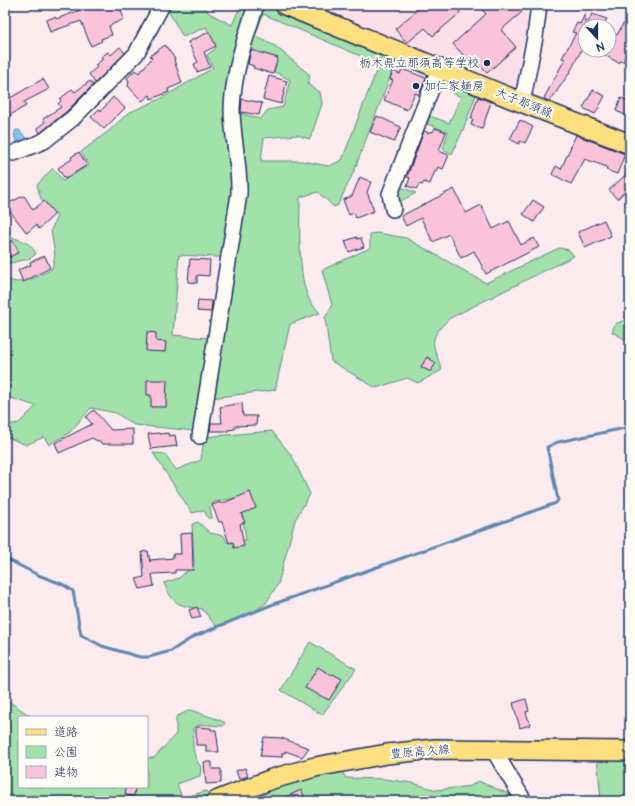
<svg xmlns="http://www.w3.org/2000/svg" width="635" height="806" viewBox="0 0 635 806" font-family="'Architects Daughter','Klee One',sans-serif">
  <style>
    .built { fill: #fcdfe8 }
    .green { fill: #a2e1aa; stroke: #5e8884; fill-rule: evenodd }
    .water { fill: #89c1e7; stroke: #5d87b0 }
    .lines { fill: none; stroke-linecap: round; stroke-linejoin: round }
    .stream { stroke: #5d87b0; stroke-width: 3 }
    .building { fill: #fbc3d9; stroke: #1b2f5e }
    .minor-casing { stroke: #1b2f5e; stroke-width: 18 }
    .major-casing { stroke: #1b2f5e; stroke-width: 22 }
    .minor { stroke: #fdfcf7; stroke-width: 15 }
    .major { stroke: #fedf80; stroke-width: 19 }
    .poi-dot { fill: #1b2f5e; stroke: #fdfcf7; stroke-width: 1.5 }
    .labels { text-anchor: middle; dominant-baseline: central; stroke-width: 4; stroke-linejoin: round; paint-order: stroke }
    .poi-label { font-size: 12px; fill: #1b2f5e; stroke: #fdfcf7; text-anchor: end }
    .street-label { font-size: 12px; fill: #1b2f5e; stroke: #fdfcf7 }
  </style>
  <rect width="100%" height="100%" fill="#fcebee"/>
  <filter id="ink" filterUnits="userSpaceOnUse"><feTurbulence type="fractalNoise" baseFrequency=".025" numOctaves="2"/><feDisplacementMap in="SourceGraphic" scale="8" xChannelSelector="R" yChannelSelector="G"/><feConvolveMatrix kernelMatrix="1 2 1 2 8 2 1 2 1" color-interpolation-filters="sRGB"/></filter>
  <g filter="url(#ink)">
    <!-- built -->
    <path class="built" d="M312 5H533L518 90 311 7Z"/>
    <!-- green -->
    <g class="green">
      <path d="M167 5H203L209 13 232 25 241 5H269L397 59 354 171 338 205 334 207 318 192 300 197C300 224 297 278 310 301 312 305 317 309 320 313L290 324 275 390 203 399 196 431 134 425 116 413 91 408 69 433 49 445 44 437 26 445 5 436V425L19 423 36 406 5 396V277C19 289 38 276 52 269L55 255 51 230 57 216 41 199 37 185 53 168 63 181 89 165 81 152 110 130 128 113 160 99 213 68 207 55 216 48 206 27 183 37 166 7ZM263 14 379 64 342 160 329 166 302 161H261L264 138 297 135 310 139 322 104 320 92 308 85 310 75 275 46 255 36ZM241 47 266 57 273 71 290 80 283 107 268 110 260 119 236 112ZM179 255 234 258 219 339 173 335Z"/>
      <path d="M441 76 477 92 463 130 452 154 443 149 448 132 427 124 430 116 449 123 461 97 436 85Z"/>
      <path d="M398 186 416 193 395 204Z"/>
      <path d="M377 233 406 238 486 283 559 248 569 250 574 256 450 318C427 340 432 341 442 370L418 383 407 378 376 388 331 361 325 318 332 305 322 270 370 248V234Z"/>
      <path d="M5 236C18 239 31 241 36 254L29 259 5 264Z"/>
      <path d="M630 318V342L612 332 615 324Z"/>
      <path d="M272 431 292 456 310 494 295 520 278 584 266 603 254 612 216 626 202 609C179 606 173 605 164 583L179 578 194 565 192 524 198 522 210 533 224 536 227 542 246 540 240 497 214 502 210 507 212 518H208L204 510 192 513 153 453 165 454 176 470 201 460 204 437Z"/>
      <path d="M310 642 356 669 322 715 281 690Z"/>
      <path d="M5 699 32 717H19V787H147V758H154L176 734V717L190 710 220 720 225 723 223 726C212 726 202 722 193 728 193 742 191 755 201 767L200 776 177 784 182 798 206 791 223 801H5Z"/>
      <path d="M597 756 630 757V801H601Z"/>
      <path d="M340 769 346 778 384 779 413 783 436 790 471 786 478 781 516 797 519 801H329L324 797 316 801H238L259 792Z"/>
    </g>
    <!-- water -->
    <path class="water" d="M16 130H19L28 140 17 144 14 135Z"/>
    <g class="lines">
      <!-- stream -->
      <path class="stream" d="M5 558 38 575 62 584 73 591 81 635 102 646 140 657H149L171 651 193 637 271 605 556 503 558 500 547 447 558 442 630 427"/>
    </g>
    <!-- building -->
    <g class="building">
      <path d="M94 5H119L124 19 109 26 112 35 101 39 102 41 91 46 81 21 50 32 46 20 55 17 56 19Z"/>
      <path d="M423 5H466L459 11 460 13 433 36 425 28 407 43 395 29Z"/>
      <path d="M478 5H525L520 9 522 12 501 30 516 47 487 73 472 57 468 60 453 44 486 14Z"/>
      <path d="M585 14V43L570 72 550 101H548L544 98 565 59 562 58 576 33 572 32 577 23 580 24Z"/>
      <path d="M592 14 607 19 602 26H595L588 22Z"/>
      <path d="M623 24 630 26V43L623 62 620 61 619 63 595 50H609V43L614 34 617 35Z"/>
      <path d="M209 32 216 46 204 52 210 67 197 72 194 64 198 62 188 42Z"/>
      <path d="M165 45 175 59 174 60 182 83 168 89 169 92 151 99 150 95 142 101 128 86 129 81 127 78 135 70 139 73 152 58 150 56Z"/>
      <path d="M120 47 125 53 95 83 89 74 97 67 95 65 103 59 101 57 108 52 111 55Z"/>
      <path d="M251 50 278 58 273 74 253 68 254 66 248 64Z"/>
      <path d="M402 69 426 78 419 95 415 93 407 110 384 100 393 80 390 79 393 71 400 74Z"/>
      <path d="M269 76 287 81 281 104 263 99Z"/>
      <path d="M43 79 49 89 24 102 26 106 5 118V101Z"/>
      <path d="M90 81 93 85 67 111 40 133 37 128 45 122 43 119 61 107 58 104 61 101 60 99 72 89 75 92Z"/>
      <path d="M593 90 605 96 595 114 583 108Z"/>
      <path d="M113 97 125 108 104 129 91 117 99 109 101 111Z"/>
      <path d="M478 97 491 102 482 129 471 125 473 119 471 118Z"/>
      <path d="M621 98 630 102V117L616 111Z"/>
      <path d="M242 99 262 103 259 115 241 112Z"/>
      <path d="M377 116 401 127 394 142 370 132Z"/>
      <path d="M520 120 533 127 525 143 520 141 519 144 510 139Z"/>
      <path d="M435 128 446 132 439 151 449 155 443 169 438 167 436 171H435L430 184 424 182 422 185 419 184 417 189 407 186 410 178 407 177 424 131 429 133 430 131 433 132Z"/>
      <path d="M576 135 625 154 617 174 606 170 607 167 585 159 571 184 552 174 556 166 561 169Z"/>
      <path d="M79 152 87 165 65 179 58 168 72 159 71 157Z"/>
      <path d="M630 171V187L617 199 609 190Z"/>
      <path d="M360 177 371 182 367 192 374 211 356 218 354 213 349 215 343 200 352 196Z"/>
      <path d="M454 189 466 213 481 205 493 229 509 221 521 245 534 238 539 247 486 274 474 251 461 258 449 234 433 242 421 218 406 226 401 216Z"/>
      <path d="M23 196 25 197 33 210 44 201 55 214 39 229 36 225 27 233 5 205Z"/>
      <path d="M533 200 544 207 534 222 523 214Z"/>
      <path d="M604 220 611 236 585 248 578 232Z"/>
      <path d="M357 237V239L361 238 364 247 349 252 345 241Z"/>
      <path d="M12 240 19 252 10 257 5 250V244Z"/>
      <path d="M45 256 50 268 23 282 18 270 31 265 30 262Z"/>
      <path d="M190 259 210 260 209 276 197 275V283L188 282Z"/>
      <path d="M198 300 212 301 211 312 197 311Z"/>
      <path d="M147 332 156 333V341L166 342 165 352 146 351Z"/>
      <path d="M427 357 436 363 431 371H429L421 367Z"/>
      <path d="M147 380H167L166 407H151V395H147Z"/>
      <path d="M242 403 243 416H257L256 425 235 426V429L228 430V431H210L211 423H222L220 407Z"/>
      <path d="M94 410 111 430 133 429V444H103L92 438 59 453 55 443 92 424 86 417Z"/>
      <path d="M159 433 160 434 168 433 169 436 175 435 177 446 151 449 148 434Z"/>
      <path d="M250 492 256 508 241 514 245 522 240 524 244 546 234 548 233 542 229 543 222 522H219L212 505 220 502 221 504Z"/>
      <path d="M192 533 193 570H175V573L152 574 154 586 140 589 136 579 144 577 142 552 148 551 150 562V560L173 558V554H181L180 534Z"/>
      <path d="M197 607 201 617 192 619 189 610Z"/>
      <path d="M318 667 332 676 333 674 342 679 329 700 305 688Z"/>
      <path d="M526 699 529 711 526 712 530 725 520 728 513 703Z"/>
      <path d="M196 727 211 728V730H216L219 752H206V745H196Z"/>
      <path d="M264 737 281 738 309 748 302 757 285 751V753H282V757L260 756Z"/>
      <path d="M204 762H212V769H221V783L206 784Z"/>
      <path d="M245 768 248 776 239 779 236 771Z"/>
      <path d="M126 787H135L134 796 125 795Z"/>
      <path d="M301 790 307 801H277Z"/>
    </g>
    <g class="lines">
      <!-- minor casing -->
      <g class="minor-casing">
        <g id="minor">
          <path d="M522 103 535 37 539 5"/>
          <path d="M14 153 44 141 73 118 136 54 162 5"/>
          <path d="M393 209 390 194 439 69"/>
          <path d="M200 436 239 194C240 165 232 137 232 109 233 73 245 39 256 5"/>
          <path d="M493 749 524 801"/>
        </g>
      </g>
      <!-- major casing -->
      <g class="major-casing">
        <g id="major">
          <path d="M285 5 513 99 630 144"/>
          <path d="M216 801 272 779 315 767 387 754 435 749 630 751"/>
        </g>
      </g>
      <!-- minor -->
      <use href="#minor" class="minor"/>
      <!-- major -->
      <use href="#major" class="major"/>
    </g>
  </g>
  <!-- markers -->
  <g class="poi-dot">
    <circle cx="487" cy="63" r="4"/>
    <circle cx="416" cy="86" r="4"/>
  </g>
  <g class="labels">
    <!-- poi labels -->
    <g class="poi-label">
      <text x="479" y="63">栃木県立那須高等学校</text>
      <text x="424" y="86" text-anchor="start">加仁家麺房</text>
    </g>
    <!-- street labels -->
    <g class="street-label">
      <text transform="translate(524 103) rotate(22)">大子那須線</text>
      <text transform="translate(420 752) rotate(-5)">豊原高久線</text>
    </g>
  </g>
  <!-- margin -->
  <rect width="635" height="806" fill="none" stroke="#fdfcf7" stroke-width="20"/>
  <rect x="10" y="10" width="615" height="786" fill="none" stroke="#1b2f5e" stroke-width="1.5" filter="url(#ink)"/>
  <!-- legend -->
  <rect x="18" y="716" width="130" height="72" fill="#fdfcf7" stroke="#a3aaba"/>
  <rect x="26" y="729" width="20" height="6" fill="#fedf80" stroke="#a3aaba"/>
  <text x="54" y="736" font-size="12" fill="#1b2f5e">道路</text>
  <rect x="26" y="746" width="20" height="12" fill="#a2e1aa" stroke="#a3aaba"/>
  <text x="54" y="756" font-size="12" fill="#1b2f5e">公園</text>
  <rect x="26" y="766" width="20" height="12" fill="#fbc3d9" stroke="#a3aaba"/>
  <text x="54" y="776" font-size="12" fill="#1b2f5e">建物</text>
  <!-- north arrow -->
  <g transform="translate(597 38) rotate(159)"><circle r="19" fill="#fdfcf7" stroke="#a3aaba"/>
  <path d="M0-3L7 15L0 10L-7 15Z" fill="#1b2f5e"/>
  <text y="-6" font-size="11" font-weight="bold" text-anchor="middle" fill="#1b2f5e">N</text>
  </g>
</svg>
